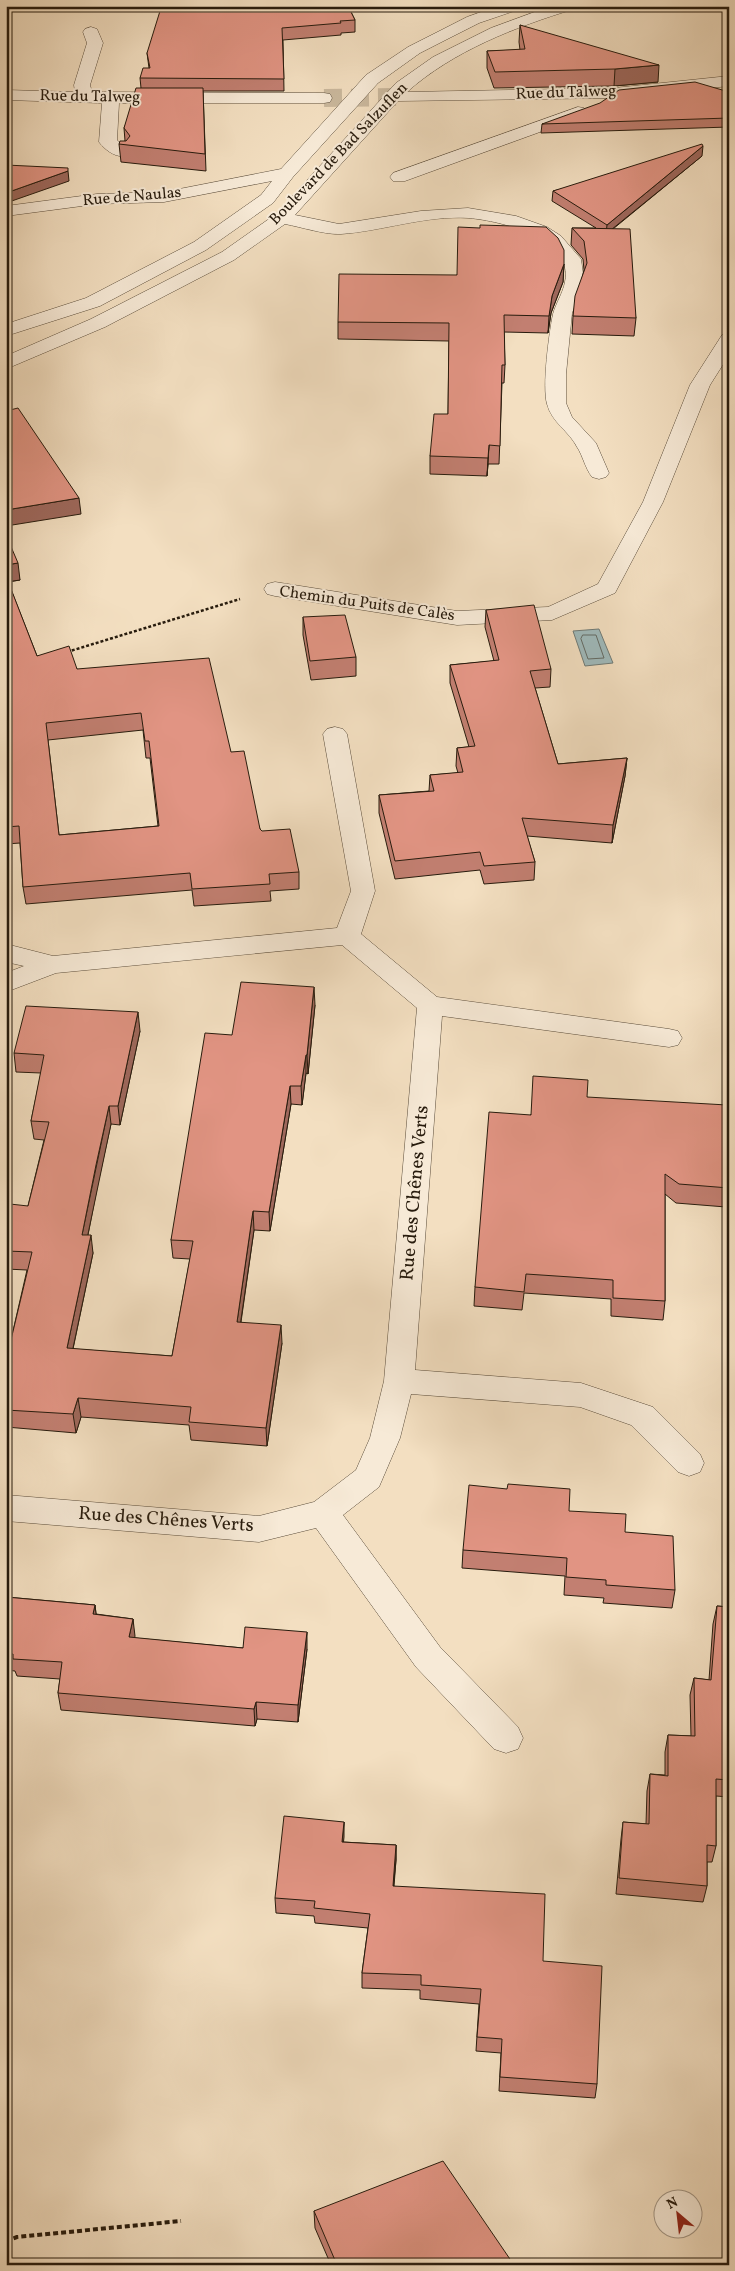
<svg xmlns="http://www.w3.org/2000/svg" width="735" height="2271" viewBox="0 0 735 2271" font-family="Vollkorn,serif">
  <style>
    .water { fill: #9fbabc; stroke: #6f7a76 }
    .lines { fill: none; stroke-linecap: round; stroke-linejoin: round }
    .shore { stroke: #636a64; stroke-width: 1 }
    .minor-tunnel { stroke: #cab89d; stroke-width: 18; stroke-dasharray: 18 9; stroke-linecap: butt }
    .minor-casing { stroke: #5a4c3a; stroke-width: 1 }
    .path-far1 { stroke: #271b0d; stroke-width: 2.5; stroke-dasharray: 3 2; stroke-linecap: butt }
    .path { stroke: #271b0d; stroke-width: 4; stroke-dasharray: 5 3; stroke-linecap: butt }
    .minor { fill: #f7ead7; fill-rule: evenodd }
    .wall { fill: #c27f71; stroke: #271b0d; fill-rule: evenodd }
    .shaded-wall { fill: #9e685c; stroke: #271b0d }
    .building { fill: #e19483; stroke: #271b0d; fill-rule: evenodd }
    .labels { text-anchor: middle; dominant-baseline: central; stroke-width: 4; stroke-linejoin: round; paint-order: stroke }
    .far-street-label { font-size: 16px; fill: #271b0d; stroke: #f7ead7 }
    .street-label { font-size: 19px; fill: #271b0d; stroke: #f7ead7 }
  </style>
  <rect width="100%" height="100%" fill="#f3dfc1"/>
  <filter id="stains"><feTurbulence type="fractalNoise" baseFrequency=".004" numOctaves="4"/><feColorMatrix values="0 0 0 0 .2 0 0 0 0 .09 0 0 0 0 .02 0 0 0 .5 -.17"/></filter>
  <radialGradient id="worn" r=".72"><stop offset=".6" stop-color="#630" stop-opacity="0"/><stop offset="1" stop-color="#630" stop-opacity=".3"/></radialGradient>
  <!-- water -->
  <path class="water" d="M599 629 613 663 585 666 573 631Z"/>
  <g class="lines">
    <!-- shore -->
    <path class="shore" d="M583 635H596L604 658 588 659 581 639Z"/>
    <!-- minor-tunnel -->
    <path class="minor-tunnel" d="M324 98 403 97"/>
    <!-- minor casing -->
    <g class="minor-casing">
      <g id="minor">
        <path d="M498 6H522L520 9 479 23 420 53 378 83 293 177 273 203 206 250 100 306 6 336V324L86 298 194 242 261 195 272 181 164 202 97 204 6 216V206L97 194 164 192 281 169 366 75 408 47 467 17Z"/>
        <path d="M551 6H576L574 9C515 27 453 51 407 92L614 88 729 76V86L614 98 398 101 295 215 339 224 421 211 468 208 516 216 547 227 561 236 581 259 584 281 572 313 566 374V403L572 417 596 443 609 473 606 477 599 479 592 477C585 468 583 456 577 447 569 431 552 423 547 404 542 387 549 333 553 314 556 303 563 293 565 282 574 238 501 221 469 218 426 215 383 231 341 234 326 235 301 227 285 224L234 260 105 327 6 369V356L91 319 222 252 276 214 396 83 433 57 491 28Z"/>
        <path d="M91 27 97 29 103 43 90 85 92 92 324 93 330 94 332 98 330 102 324 103H119L117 140 130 152 127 156C116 158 106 151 99 142L102 103 6 100V90L75 92 74 85 87 43 83 32 85 29Z"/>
        <path d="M578 107 584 108 586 112 584 116 405 181H393L390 177 393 173Z"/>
        <path d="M729 333V355L710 385 663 502 615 593 552 620 457 625 275 596 267 594 264 589 267 584 275 582 457 611 548 607 598 584 643 502 690 385 722 335Z"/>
        <path d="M335 727 343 729 347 734 375 891 361 934 437 997 669 1029 678 1031 682 1038 678 1045 669 1047 442 1016 415 1370 581 1383 653 1407 700 1454 704 1463 700 1472 689 1476 678 1472 631 1425 580 1407 411 1394 400 1438 379 1487 343 1515 440 1647 518 1727 523 1738 518 1749 506 1753 494 1749 416 1667 316 1528 259 1542 6 1521V1495L259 1516 314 1502 356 1470 370 1438 384 1381 417 1008 342 945 56 973 6 992V973L24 966 6 962V944L53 956 337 928 351 891 323 734 327 729Z"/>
      </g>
    </g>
    <!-- path-far1 -->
    <path class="path-far1" d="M67 652 240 599"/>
    <!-- path -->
    <path class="path" d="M6 2241 17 2237 181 2221"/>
    <!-- minor -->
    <use href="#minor" class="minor"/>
  </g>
  <!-- wall -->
  <g class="wall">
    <path d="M175 6H348L355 20V32L341 33V35L283 40 284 91H203L206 171 121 162 119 144 125 141 124 128 141 88 140 78 149 68 147 53 176 10Z"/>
    <path d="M520 25 658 82 614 86 494 88 487 68V51L520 50 519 42Z"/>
    <path d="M729 92V127L541 133 542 124Z"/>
    <path d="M702 156 613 229 636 318 634 336 572 334 573 316 584 270 583 259 571 245 572 228H596L552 201 553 191Z"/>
    <path d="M564 264 563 282 551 313 548 333 504 332 505 365 504 383H502L499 464H488L487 476 430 474V456L448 414 449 341 338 339V322L457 275Z"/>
    <path d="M6 535 20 580 8 582 37 656 77 669 231 752 260 829 299 872V889L270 891 271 901 194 906 192 890 26 904 23 887 20 843 6 844ZM143 730 146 758H150L158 826 59 835 48 740Z"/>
    <path d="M486 610 551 669 550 687 535 688 558 764 627 758 625 776 612 843 527 836 535 862 534 880 484 884 480 870 395 879 379 813V795L429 791 430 775 458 773 456 766 457 748 469 747 450 683V665L494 661 485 627Z"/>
    <path d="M303 617 356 657V676L311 680 303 635Z"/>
    <path d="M315 1005 308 1074 306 1073 302 1105 291 1104 270 1231 254 1230 241 1322 282 1343 267 1446 191 1440 189 1425 81 1417 76 1433 6 1427V1344H10L27 1270 6 1269V1220L28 1206 44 1140 34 1139 31 1121 41 1073 16 1072 14 1053 140 1031 120 1125 111 1124 98 1183 88 1235 93 1253 73 1349 172 1356 190 1259 173 1258 171 1240 232 1035Z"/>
    <path d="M587 1097 729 1163V1193L726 1207 676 1203 665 1194V1301L663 1320 611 1316V1299L524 1293 522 1310 474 1306 475 1287 530 1115Z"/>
    <path d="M507 1489 625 1532 675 1590 672 1608 603 1603 604 1598 564 1595 565 1576 462 1568 463 1550Z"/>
    <path d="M6 1597 95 1605 96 1614 133 1619 134 1638 243 1648 307 1649 298 1722 257 1719 255 1726 61 1710 58 1693 60 1679 17 1676 15 1671 6 1670Z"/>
    <path d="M717 1606 729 1607V1797L716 1796V1846L712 1862H707V1886L703 1902 616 1894 621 1839 623 1822 646 1824 647 1791 650 1774 665 1775V1752L668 1735 691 1736 690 1695 694 1678 709 1680 713 1624Z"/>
    <path d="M344 1822 343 1842 396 1845V1860L394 1886 543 1961 597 2084 595 2098 499 2091 501 2053 476 2051 479 2004 420 1999V1990L362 1988V1973L368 1928 315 1923 314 1916 276 1913 275 1898Z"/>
    <path d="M314 2211 514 2265H331L315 2228Z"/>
  </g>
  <!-- shaded-wall -->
  <g class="shaded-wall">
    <path d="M659 65 658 82 614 86 615 69Z"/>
    <path d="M703 146 702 156 606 234 607 225Z"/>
    <path d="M68 171 69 181 6 203V193Z"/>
    <path d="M564 264 563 282 551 313 548 333 549 316 552 296Z"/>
    <path d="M489 445 488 464 487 476 488 458Z"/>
    <path d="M79 498 81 514 6 526V510Z"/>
    <path d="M18 563 20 580 6 582V565Z"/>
    <path d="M627 758 625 776 612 843 613 825Z"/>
    <path d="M314 987 315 1005 308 1074 307 1055Z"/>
    <path d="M138 1012 140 1031 120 1125 118 1106Z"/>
    <path d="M306 1055V1073L302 1105 301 1086Z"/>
    <path d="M290 1086 291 1104 270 1231 269 1212Z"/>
    <path d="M109 1106 111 1124 84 1253 82 1235Z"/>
    <path d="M253 1211 254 1230 238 1340 237 1322Z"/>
    <path d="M91 1235 93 1253 69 1367 67 1348Z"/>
    <path d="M281 1325 282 1343 267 1446 266 1428Z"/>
    <path d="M78 1398 81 1417 76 1433 73 1414Z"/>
    <path d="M95 1605 97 1622 93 1614Z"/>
    <path d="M133 1619 135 1636 132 1655 129 1637Z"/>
    <path d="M307 1632V1649L298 1722V1705Z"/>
    <path d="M256 1702 257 1719 255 1726 254 1709Z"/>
    <path d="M344 1822V1837L342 1857V1842Z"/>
    <path d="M396 1845V1860L392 1901 393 1886Z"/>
  </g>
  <!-- building -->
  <g class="building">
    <path d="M178 6H348L355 20 340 21 341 23 282 28 284 79 140 78 143 68H150L147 53 160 11 179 10Z"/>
    <path d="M520 25 659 65 615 69 495 72 487 51 525 49Z"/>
    <path d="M695 82 729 92V118L542 124 600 103 619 90Z"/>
    <path d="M136 88H203L205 154 119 144 120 141H126L130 136 124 128Z"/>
    <path d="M702 144 703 146 607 225 553 191Z"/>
    <path d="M6 165 68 168V171L6 193Z"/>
    <path d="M480 225 546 227 558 238 564 250V264L552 296 549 316 504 315 505 365H502L500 446 489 445 488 458 430 456 434 414H448L449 323 338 322 339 274 457 275 458 227 480 228Z"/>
    <path d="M572 228 630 229 636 318 573 316 575 296 587 263 584 241Z"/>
    <path d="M18 408 79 498 6 510V411Z"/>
    <path d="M6 535 18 563 6 565Z"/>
    <path d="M6 576 37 656 69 646 77 669 209 658 231 752 244 751 260 829 262 831 290 829 299 872 269 874 270 884 192 889 190 873 23 887 19 826 6 827ZM141 713 145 741H149L159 826 59 835 46 723Z"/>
    <path d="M534 605 551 669 530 671 558 764 627 758 613 825 522 818 535 862 484 866 480 852 395 861 379 795 434 791 430 775 463 772 457 748 475 746 450 665 499 660 486 610Z"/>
    <path d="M345 615 356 657 310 661 303 617Z"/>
    <path d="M241 982 314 987 307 1055H306L301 1086H290L269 1212 253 1211 237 1322 281 1325 266 1428 189 1422 191 1407 78 1398 73 1414 6 1410V1344H10L32 1252 6 1251V1220L10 1204 28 1206 49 1122 31 1121 44 1055 14 1053 26 1006 138 1012 118 1106H109L96 1165 82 1235H91L67 1348 172 1356 193 1241 171 1240 205 1033 232 1035Z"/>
    <path d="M533 1076 588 1080 587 1097 727 1105 729 1188 679 1184 665 1174V1301L613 1298V1280L571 1277 526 1274 524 1292 475 1287 489 1112 531 1115Z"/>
    <path d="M508 1484 570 1489 569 1511 626 1514 625 1532 673 1536 675 1590 606 1585V1580L566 1577 567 1558 463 1550 469 1485 507 1489Z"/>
    <path d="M6 1597 95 1605 93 1614 133 1619 129 1637 243 1648 245 1627 307 1632 298 1705 256 1702 254 1709 58 1693 62 1662 13 1659V1654H6Z"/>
    <path d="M717 1606 729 1607V1780L716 1779V1846L707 1845V1886L619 1878 623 1822 649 1824 650 1774 668 1776V1735L695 1736 694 1678 711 1680Z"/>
    <path d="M284 1816 344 1822 342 1842 396 1845 393 1886 545 1894 543 1961 602 1966 597 2084 500 2077 502 2039 477 2037 481 1989 421 1985V1975L362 1973 370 1914 314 1908 315 1901 275 1898Z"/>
    <path d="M443 2161 514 2265H337L314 2211Z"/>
  </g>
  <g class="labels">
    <!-- far-street labels -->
    <g class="far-street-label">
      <text transform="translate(566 93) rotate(-2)">Rue du Talweg</text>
      <text transform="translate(90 97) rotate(1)">Rue du Talweg</text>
      <text transform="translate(339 154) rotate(-46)">Boulevard de Bad Salzuflen</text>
      <text transform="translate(132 197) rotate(-5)">Rue de Naulas</text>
      <text transform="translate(367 604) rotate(8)">Chemin du Puits de Calès</text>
    </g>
    <!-- street labels -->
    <g class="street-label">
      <text transform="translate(415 1193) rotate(-85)">Rue des Chênes Verts</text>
      <text transform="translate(166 1520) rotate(4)">Rue des Chênes Verts</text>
    </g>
  </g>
  <!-- margin -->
  <rect width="735" height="2271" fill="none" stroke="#f3dfc1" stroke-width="25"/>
  <rect x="8" y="8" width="720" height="2256" fill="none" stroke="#271b0d" stroke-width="2.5"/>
  <rect x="12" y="12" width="710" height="2246" fill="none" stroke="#271b0d"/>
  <!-- north arrow -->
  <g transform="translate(678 2214) rotate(332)"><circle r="24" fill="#f7ead7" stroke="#a49786"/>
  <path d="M0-4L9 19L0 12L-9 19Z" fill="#8f2418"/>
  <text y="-8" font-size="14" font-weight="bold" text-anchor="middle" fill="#271b0d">N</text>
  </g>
  <rect width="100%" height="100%" filter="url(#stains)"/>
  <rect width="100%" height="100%" fill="url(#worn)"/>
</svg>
